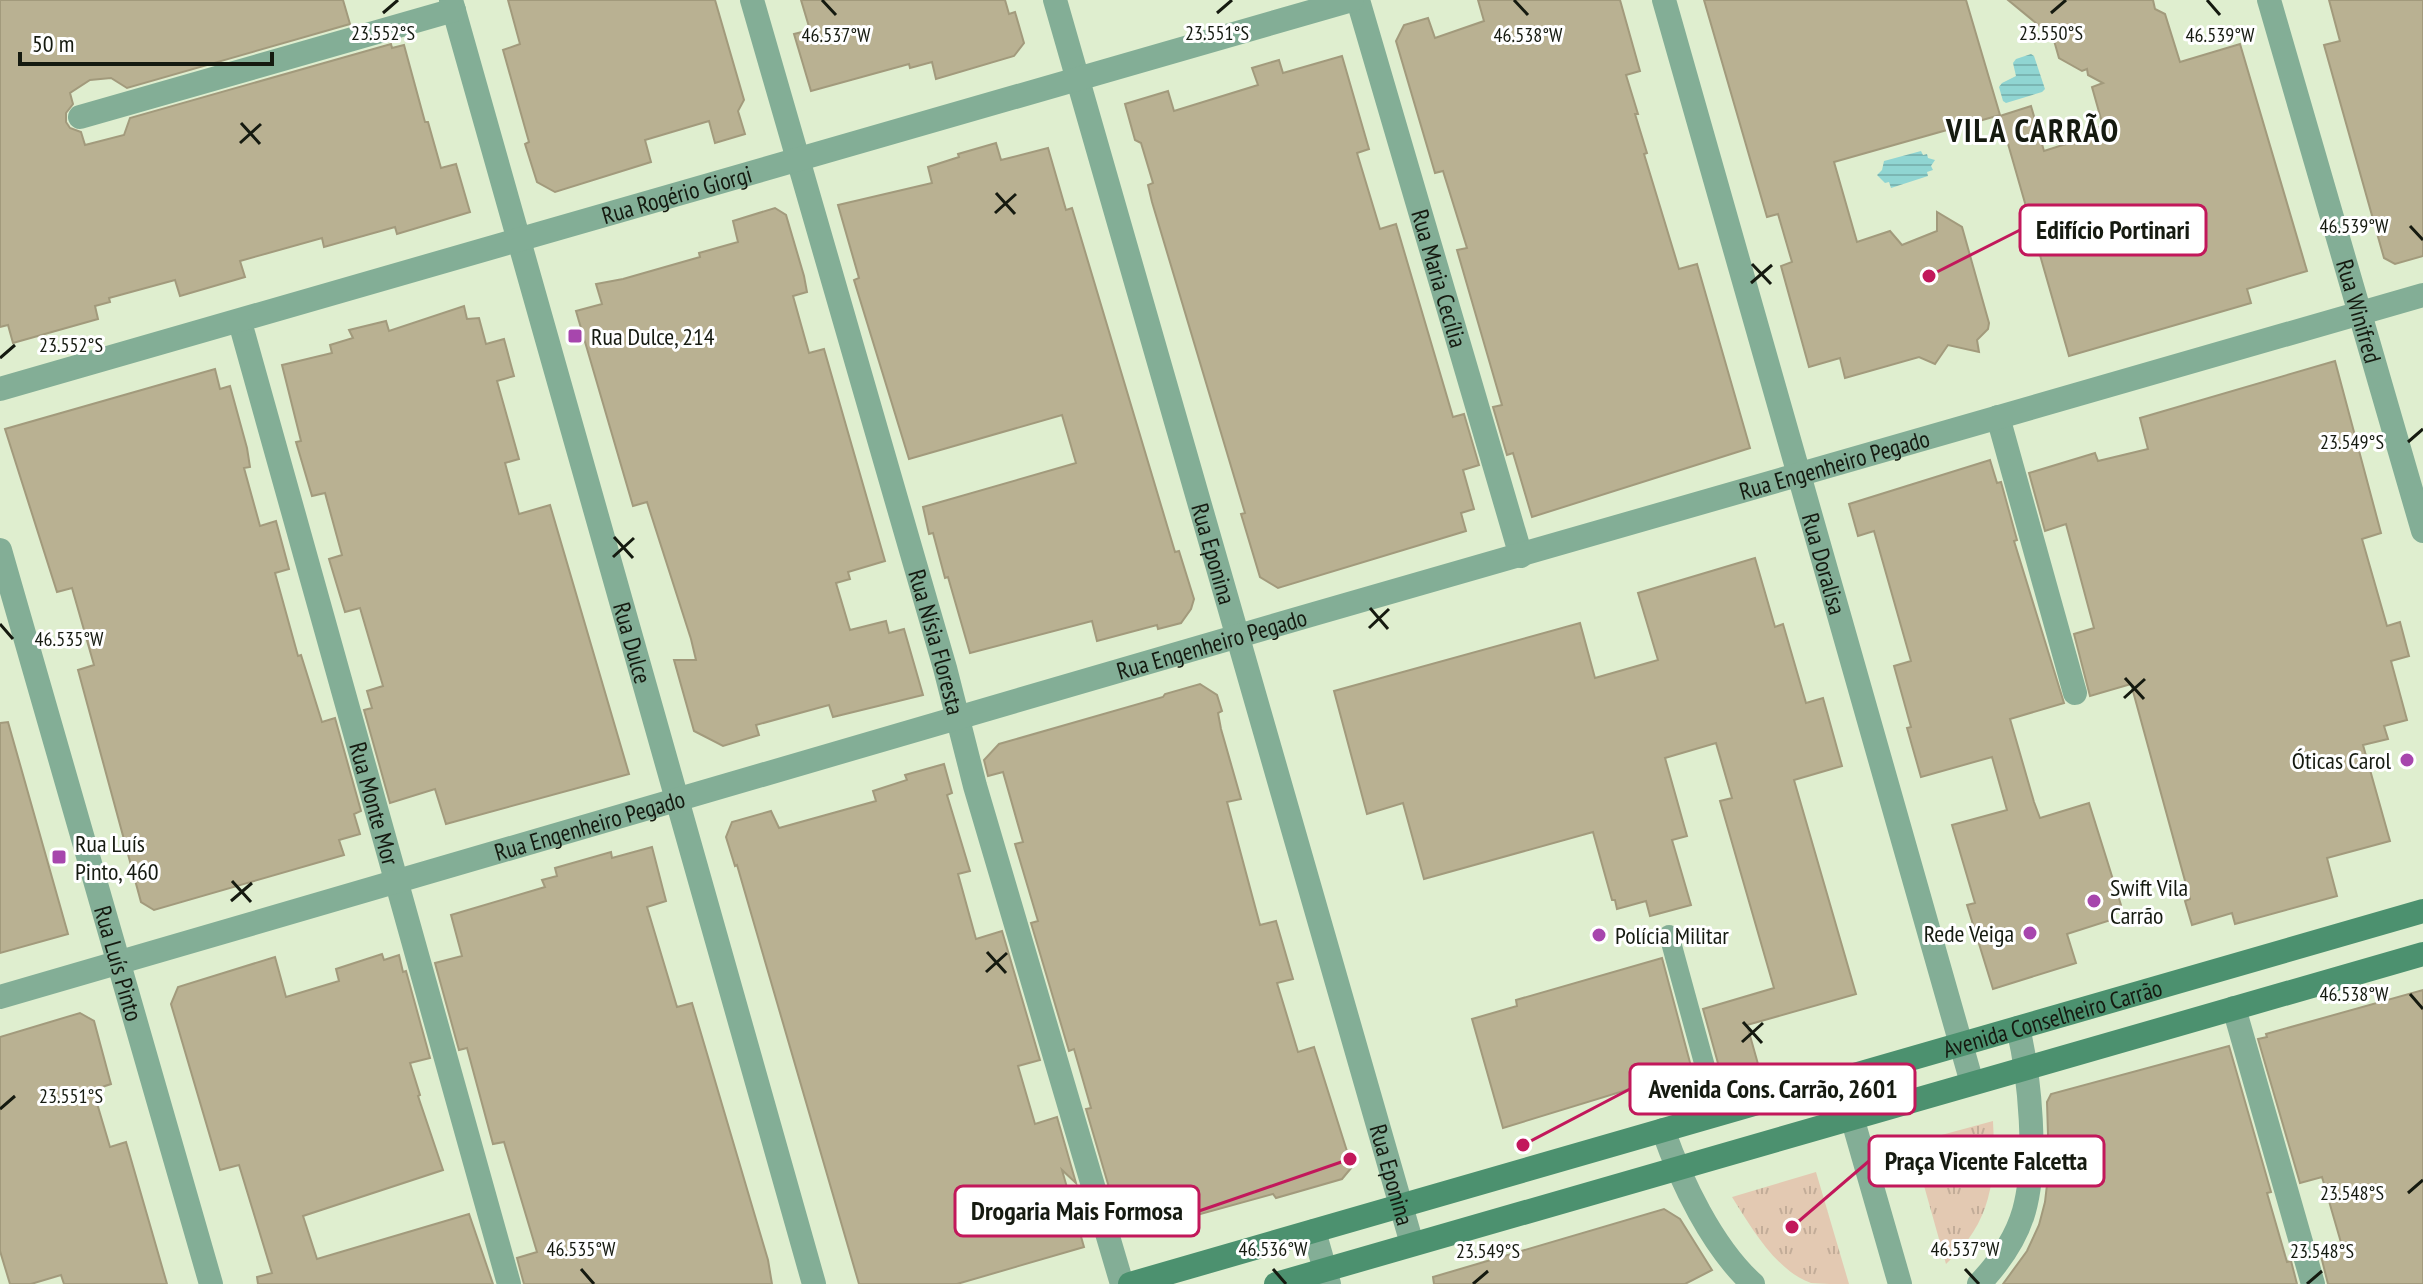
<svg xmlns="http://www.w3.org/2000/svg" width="2423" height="1284" viewBox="0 0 2423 1284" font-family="'PT Sans Narrow',sans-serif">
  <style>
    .grass { fill: url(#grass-tufts) }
    .water { fill: url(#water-rules) }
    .building { fill: #b9b192; stroke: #a29a7c; stroke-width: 2 }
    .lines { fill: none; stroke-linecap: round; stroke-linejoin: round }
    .service { stroke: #83ae96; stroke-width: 20 }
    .minor { stroke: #83ae96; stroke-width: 24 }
    .secondary { stroke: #4c916f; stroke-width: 24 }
    .ticks { fill: none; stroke: #151a10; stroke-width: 3 }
    .poi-dot { fill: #a746ad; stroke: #fff; stroke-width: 3 }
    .labels { text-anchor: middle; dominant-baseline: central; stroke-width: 6; stroke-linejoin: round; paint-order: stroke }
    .street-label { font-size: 24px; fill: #151a10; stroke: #fff }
    .poi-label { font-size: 24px; fill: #151a10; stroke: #fff; text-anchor: start }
    .district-label { font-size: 32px; font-weight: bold; letter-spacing: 2px; fill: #151a10; stroke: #fff }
    .ticks-label { font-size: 20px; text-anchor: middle; fill: #151a10; stroke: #fff; stroke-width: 6; stroke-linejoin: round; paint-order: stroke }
    .leader { fill: none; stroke: #c2185b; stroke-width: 3 }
    .callout-dot { fill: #c2185b; stroke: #fff; stroke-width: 3 }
    .callout { fill: #fff; stroke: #c2185b; stroke-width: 3 }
    .callout-label { font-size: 26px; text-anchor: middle; font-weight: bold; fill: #151a10 }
  </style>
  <defs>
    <pattern id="grass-tufts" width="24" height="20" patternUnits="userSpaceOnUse" patternTransform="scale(2)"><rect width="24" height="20" fill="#e3c9b2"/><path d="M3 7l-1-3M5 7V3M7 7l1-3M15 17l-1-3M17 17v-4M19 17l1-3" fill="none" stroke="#c2ac98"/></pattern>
    <pattern id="water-rules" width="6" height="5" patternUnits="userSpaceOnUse" patternTransform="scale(2)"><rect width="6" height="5" fill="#90d5d2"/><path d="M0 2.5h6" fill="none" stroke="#7bb6b3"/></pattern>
  </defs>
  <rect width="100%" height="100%" fill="#dfeecf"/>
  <!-- grass -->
  <g class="grass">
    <path d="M1993 1121C1996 1179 1992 1222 1946 1264L1912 1143Z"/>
    <path d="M1816 1172 1849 1284C1837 1284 1822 1284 1811 1283 1776 1271 1751 1227 1732 1197Z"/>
  </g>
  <!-- water -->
  <g class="water">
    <path d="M2031 54 2034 56 2045 89 2042 92 2006 103 2003 101 1999 87 2002 83 2016 76 2013 63 2016 59Z"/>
    <path d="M1921 151 1923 155 1927 154 1928 158 1935 160 1931 166 1933 170 1927 172 1928 176 1891 188 1889 182 1885 183 1877 175 1882 170 1884 161Z"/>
  </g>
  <!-- building -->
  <g class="building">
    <path d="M0 0H343L350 24 127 88 111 78 90 80 70 93 73 104 66 113V122L70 128 81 132 85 145 124 135 130 118 391 44 392 48 404 45 425 122H428L441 168 456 164 470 212 397 234 395 227 324 247 322 238 240 261 245 277 180 296 175 280 109 298 110 302 95 306 98 319 13 343 8 325 0 327Z"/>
    <path d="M508 0H715L744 100 738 111 745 134 715 143 709 121 645 140 651 162 555 192 537 182 525 144 529 142 503 50 520 44Z"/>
    <path d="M801 0H1005L1009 14 1015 12 1024 43 1014 56 936 79 932 62 910 68 909 64 811 91 794 34 810 30Z"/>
    <path d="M1478 0H1620L1640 71 1626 75 1638 114H1635L1647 153 1644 154 1679 269 1697 264 1750 448 1532 517 1513 453 1507 455 1493 407 1502 405 1457 250 1467 248 1443 171 1435 173 1396 41 1404 25 1428 18 1435 38 1484 21Z"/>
    <path d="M1704 0H1966L2000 115 1834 162 1857 242 1890 231 1902 245 1937 231V212L1962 227 1989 323 1988 329 1977 340 1979 352 1948 345 1935 364 1919 357 1845 378 1840 358 1809 367 1781 266 1792 262 1778 214 1767 217Z"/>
    <path d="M2008 0H2153L2155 9 2165 14 2180 62 2240 44 2307 271 2247 289 2251 303 2069 356 2000 116 2031 106 2044 151 2094 135 2092 129 2103 126 2092 87 2103 83 2088 75 2087 69 2082 71 2059 58 2053 37Z"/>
    <path d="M2329 0H2423V256L2395 264 2384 258 2324 45 2340 41Z"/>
    <path d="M1342 56 1369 149 1357 153 1380 229 1396 224 1453 417 1464 414 1479 465 1463 470 1474 509 1461 513 1466 531 1278 588 1260 577 1241 514 1245 513 1152 202 1148 185 1153 183 1141 143 1135 140 1125 104 1168 91 1174 111 1258 85 1252 68 1279 60 1283 73Z"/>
    <path d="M996 143 1001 160 1048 148 1066 210 1072 208 1175 552 1179 551 1194 599 1191 609 1181 623 1158 629 1157 625 1097 641 1092 621 970 653 948 577 945 578 933 533 929 534 923 507 1076 463 1062 415 909 459 854 280 859 278 838 205 932 183 928 167 959 157 958 154Z"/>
    <path d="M775 208 786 215 804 276 807 292 793 296 809 353 824 349 885 561 848 572 850 579 836 583 850 630 886 621 889 633 904 629 923 695 833 717 829 705 756 725 759 735 723 746 694 731 674 660H696L691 639 647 502 633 506 576 311 602 304 596 284 623 279 700 257 699 253 738 242 733 221Z"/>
    <path d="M464 306 467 319 479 318 486 344 504 339 514 376 497 381 519 459 505 463 519 514 550 505 629 774 446 824 435 789 390 803 364 710 372 708 367 691 383 686 360 608 345 612 329 559 342 555 325 493 312 496 296 442 301 441 282 365 332 353 330 345 353 338 349 330 386 321 389 331Z"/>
    <path d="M2335 361 2381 533 2362 539 2387 626 2400 622 2409 656 2391 661 2407 720 2384 726 2388 739 2363 745 2390 841 2327 858 2337 896 2235 924 2232 913 2192 925 2185 901 2190 899 2131 684 2090 696 2074 634 2094 628 2066 524 2045 531 2029 473 2095 453 2098 461 2148 449 2140 418Z"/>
    <path d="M215 369 220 389 230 386 247 448 250 467 244 468 260 526 276 521 289 569 275 573 298 656 301 655 322 722 335 718 361 811 354 814 360 834 339 840 344 855 154 910 141 902 78 670 94 665 72 588 57 592 5 429Z"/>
    <path d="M1990 460 1997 483 2001 482 2017 540 2014 541 2064 703 2010 719 2034 802 2040 818 2089 803 2121 905 2111 920 2067 934 2076 963 1993 989 1967 905 1975 903 1952 825 2007 810 1992 757 1921 777 1907 728 1911 727 1894 666 1911 661 1874 531 1858 536 1849 504Z"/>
    <path d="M1755 558 1775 627 1783 624 1806 703 1823 698 1842 766 1794 780 1856 994 1747 1025 1758 1064 1721 1074 1703 1009 1774 988 1720 801 1732 798 1716 743 1665 758 1687 836 1672 840 1691 905 1650 916 1646 901 1617 909 1615 900H1612L1593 832 1424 879 1403 803 1367 814 1334 691 1580 623 1595 678 1658 660 1638 593Z"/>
    <path d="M1200 684 1217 695 1222 711 1218 713 1221 729 1241 799 1227 802 1260 925 1276 921 1293 979 1277 983 1298 1052 1314 1047 1352 1167 1342 1179 1276 1198 1273 1194 1139 1231 1129 1228 1118 1218 1086 1109 1091 1108 1074 1049 1069 1051 1031 923 1038 921 1015 844 1023 842 1003 772 988 776 984 760 999 744 1163 697 1165 694Z"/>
    <path d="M8 722 68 934 0 953V723Z"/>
    <path d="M944 764 952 793 947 795 970 871 958 874 976 939 1002 931 1040 1060 1018 1066 1035 1124 1057 1117 1076 1183 1062 1170 1084 1247 957 1284H859L737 865 735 866 726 837 732 822 771 811 779 828 876 801 873 791 907 780 905 775Z"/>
    <path d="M652 847 666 901 647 907 677 1007 692 1003 768 1260 772 1284H524L517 1258 537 1252 504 1142 493 1144 467 1048 459 1050 435 963 462 956 451 915 545 887 542 880 557 876 555 868 611 852 612 858Z"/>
    <path d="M382 954 384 960 399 955 403 972 406 971 430 1058 410 1063 420 1095 418 1096 443 1170 303 1216 317 1259 469 1214 493 1284H258L257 1277 272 1273 239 1165 220 1170 171 1004 178 987 275 957 286 997 339 981 336 969Z"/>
    <path d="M1662 958 1692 1070 1503 1128 1472 1019 1517 1006 1516 1000Z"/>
    <path d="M2423 990V1284H2328L2320 1252 2342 1246 2322 1177 2300 1183 2258 1039 2267 1037 2266 1034Z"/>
    <path d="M80 1013 94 1021 111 1084 93 1090 110 1147 126 1142 167 1284H64L61 1275 31 1284H10L0 1251V1037Z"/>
    <path d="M2229 1046 2271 1192 2267 1193 2287 1262 2291 1261 2297 1284H2003L2027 1251 2039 1225 2045 1202 2049 1167 2047 1102 2051 1094Z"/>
    <path d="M1664 1209 1680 1219 1712 1270 1685 1284H1434L1433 1277Z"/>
  </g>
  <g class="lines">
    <!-- service -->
    <path class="service" d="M1669 935 1718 1114"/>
    <!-- minor -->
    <g class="minor">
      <path id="s1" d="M451 0 814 1284"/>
      <path id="s2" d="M752 0 945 668 975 786 1122 1284"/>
      <path id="s3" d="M1055 0 1412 1244"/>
      <path id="s4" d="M1358 0 1521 556"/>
      <path id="s5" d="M1664 0 1972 1083"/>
      <path id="s6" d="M2269 0 2423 531"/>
      <path d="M80 117 454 10"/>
      <path id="s7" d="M240 322 509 1284"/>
      <path id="s8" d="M0 389 1352 0"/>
      <path d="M1998 417 2075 693"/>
      <path id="s9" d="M0 550 211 1284"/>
      <path id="s10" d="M0 997 1314 614 2423 295"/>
      <path d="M2234 1008 2313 1284"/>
      <path d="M1841 1079 1900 1284"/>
      <path d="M1663 1130C1681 1181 1712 1247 1753 1284"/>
      <path d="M1314 1231 1329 1284"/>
      <path d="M1979 1284C1999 1263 2016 1239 2024 1211 2038 1161 2030 1078 2018 1028"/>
    </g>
    <!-- secondary -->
    <g class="secondary">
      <path id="s11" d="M1130 1284 2423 911"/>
      <path d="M1276 1284 2423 954"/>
    </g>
  </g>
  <!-- ticks -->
  <path class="ticks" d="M822 0 836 15M1514 0 1528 15M2207 0 2220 15M383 13 398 0M1217 13 1232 0M2051 13 2066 0M241 123 260 144M240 143 261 124M996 193 1015 214M995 213 1016 194M2410 226 2423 240M1752 264 1771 284M1751 283 1772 265M0 358 15 345M2408 442 2423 429M614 537 633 558M613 557 634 538M1370 608 1388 629M0 624 13 639M1369 628 1389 609M2125 678 2144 699M2124 698 2145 679M232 881 251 902M231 901 252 883M987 952 1006 973M986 972 1007 953M2410 994 2423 1009M1743 1022 1762 1043M1742 1042 1763 1023M0 1109 15 1096M2408 1193 2423 1180M581 1269 594 1284M1273 1269 1286 1284M1965 1269 1979 1284M1473 1284 1488 1271M2307 1284 2322 1271"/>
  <!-- markers -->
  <g class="poi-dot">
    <rect x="567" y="328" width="16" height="16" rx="4"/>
    <circle cx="2407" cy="760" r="8"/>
    <rect x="51" y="849" width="16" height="16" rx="4"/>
    <circle cx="2094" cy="901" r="8"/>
    <circle cx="2030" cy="933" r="8"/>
    <circle cx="1599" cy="935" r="8"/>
  </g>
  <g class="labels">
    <!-- street labels -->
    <g class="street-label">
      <text stroke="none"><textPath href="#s8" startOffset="704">Rua Rogério Giorgi</textPath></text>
      <text stroke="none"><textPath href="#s4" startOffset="290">Rua Maria Cecília</textPath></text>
      <text stroke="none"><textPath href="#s6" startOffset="324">Rua Winifred</textPath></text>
      <text stroke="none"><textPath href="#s10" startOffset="1910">Rua Engenheiro Pegado</textPath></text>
      <text stroke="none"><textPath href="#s3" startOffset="576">Rua Eponina</textPath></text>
      <text stroke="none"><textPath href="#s5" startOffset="586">Rua Doralisa</textPath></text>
      <text stroke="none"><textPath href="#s1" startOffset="668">Rua Dulce</textPath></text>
      <text stroke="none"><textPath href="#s2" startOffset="668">Rua Nísia Floresta</textPath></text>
      <text stroke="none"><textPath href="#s10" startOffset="1262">Rua Engenheiro Pegado</textPath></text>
      <text stroke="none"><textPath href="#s7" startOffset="500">Rua Monte Mor</textPath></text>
      <text stroke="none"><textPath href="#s10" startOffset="614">Rua Engenheiro Pegado</textPath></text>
      <text stroke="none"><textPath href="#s9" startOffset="430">Rua Luís Pinto</textPath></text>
      <text stroke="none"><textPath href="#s11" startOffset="960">Avenida Conselheiro Carrão</textPath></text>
      <text stroke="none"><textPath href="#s3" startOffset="1222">Rua Eponina</textPath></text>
    </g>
    <!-- poi labels -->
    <g class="poi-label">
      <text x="591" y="336">Rua Dulce, 214</text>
      <text x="2391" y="760" text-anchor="end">Óticas Carol</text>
      <text x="75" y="843">Rua Luís<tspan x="75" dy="28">Pinto, 460</tspan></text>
      <text x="2110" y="887">Swift Vila<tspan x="2110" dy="28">Carrão</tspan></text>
      <text x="2014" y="933" text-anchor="end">Rede Veiga</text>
      <text x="1615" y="935">Polícia Militar</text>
    </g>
    <!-- district labels -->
    <g class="district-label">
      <text x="2033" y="130">VILA CARRÃO</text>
    </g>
  </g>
  <g class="ticks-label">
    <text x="383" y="40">23.552°S</text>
    <text x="1217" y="40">23.551°S</text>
    <text x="2051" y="40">23.550°S</text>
    <text x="836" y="42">46.537°W</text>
    <text x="1528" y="42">46.538°W</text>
    <text x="2220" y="42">46.539°W</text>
    <text x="2354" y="233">46.539°W</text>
    <text x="71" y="352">23.552°S</text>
    <text x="2352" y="449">23.549°S</text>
    <text x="69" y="646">46.535°W</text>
    <text x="2354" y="1001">46.538°W</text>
    <text x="71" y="1103">23.551°S</text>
    <text x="2352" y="1200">23.548°S</text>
    <text x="581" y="1256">46.535°W</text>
    <text x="1273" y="1256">46.536°W</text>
    <text x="1965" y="1256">46.537°W</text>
    <text x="1488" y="1258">23.549°S</text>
    <text x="2322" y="1258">23.548°S</text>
  </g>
  <!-- callouts -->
  <path class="leader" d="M1929 276L2020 230M1523 1145L1630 1089M1792 1227L1869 1161M1350 1159L1199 1211"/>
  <g class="callout-dot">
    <circle cx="1929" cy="276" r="8"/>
    <circle cx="1523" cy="1145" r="8"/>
    <circle cx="1792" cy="1227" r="8"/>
    <circle cx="1350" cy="1159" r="8"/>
  </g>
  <g class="callout">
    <rect x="2020" y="205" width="186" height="50" rx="8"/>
    <rect x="1630" y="1064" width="285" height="50" rx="8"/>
    <rect x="1869" y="1136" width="235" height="50" rx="8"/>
    <rect x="955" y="1186" width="244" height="50" rx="8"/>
  </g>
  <g class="callout-label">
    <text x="2113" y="239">Edifício Portinari</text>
    <text x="1773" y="1098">Avenida Cons. Carrão, 2601</text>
    <text x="1986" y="1170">Praça Vicente Falcetta</text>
    <text x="1077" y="1220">Drogaria Mais Formosa</text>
  </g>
  <!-- scale -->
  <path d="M20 52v12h252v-12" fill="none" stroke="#151a10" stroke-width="4"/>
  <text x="32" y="52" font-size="24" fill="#151a10" stroke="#ffffff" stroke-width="6" paint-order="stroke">50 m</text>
</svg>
